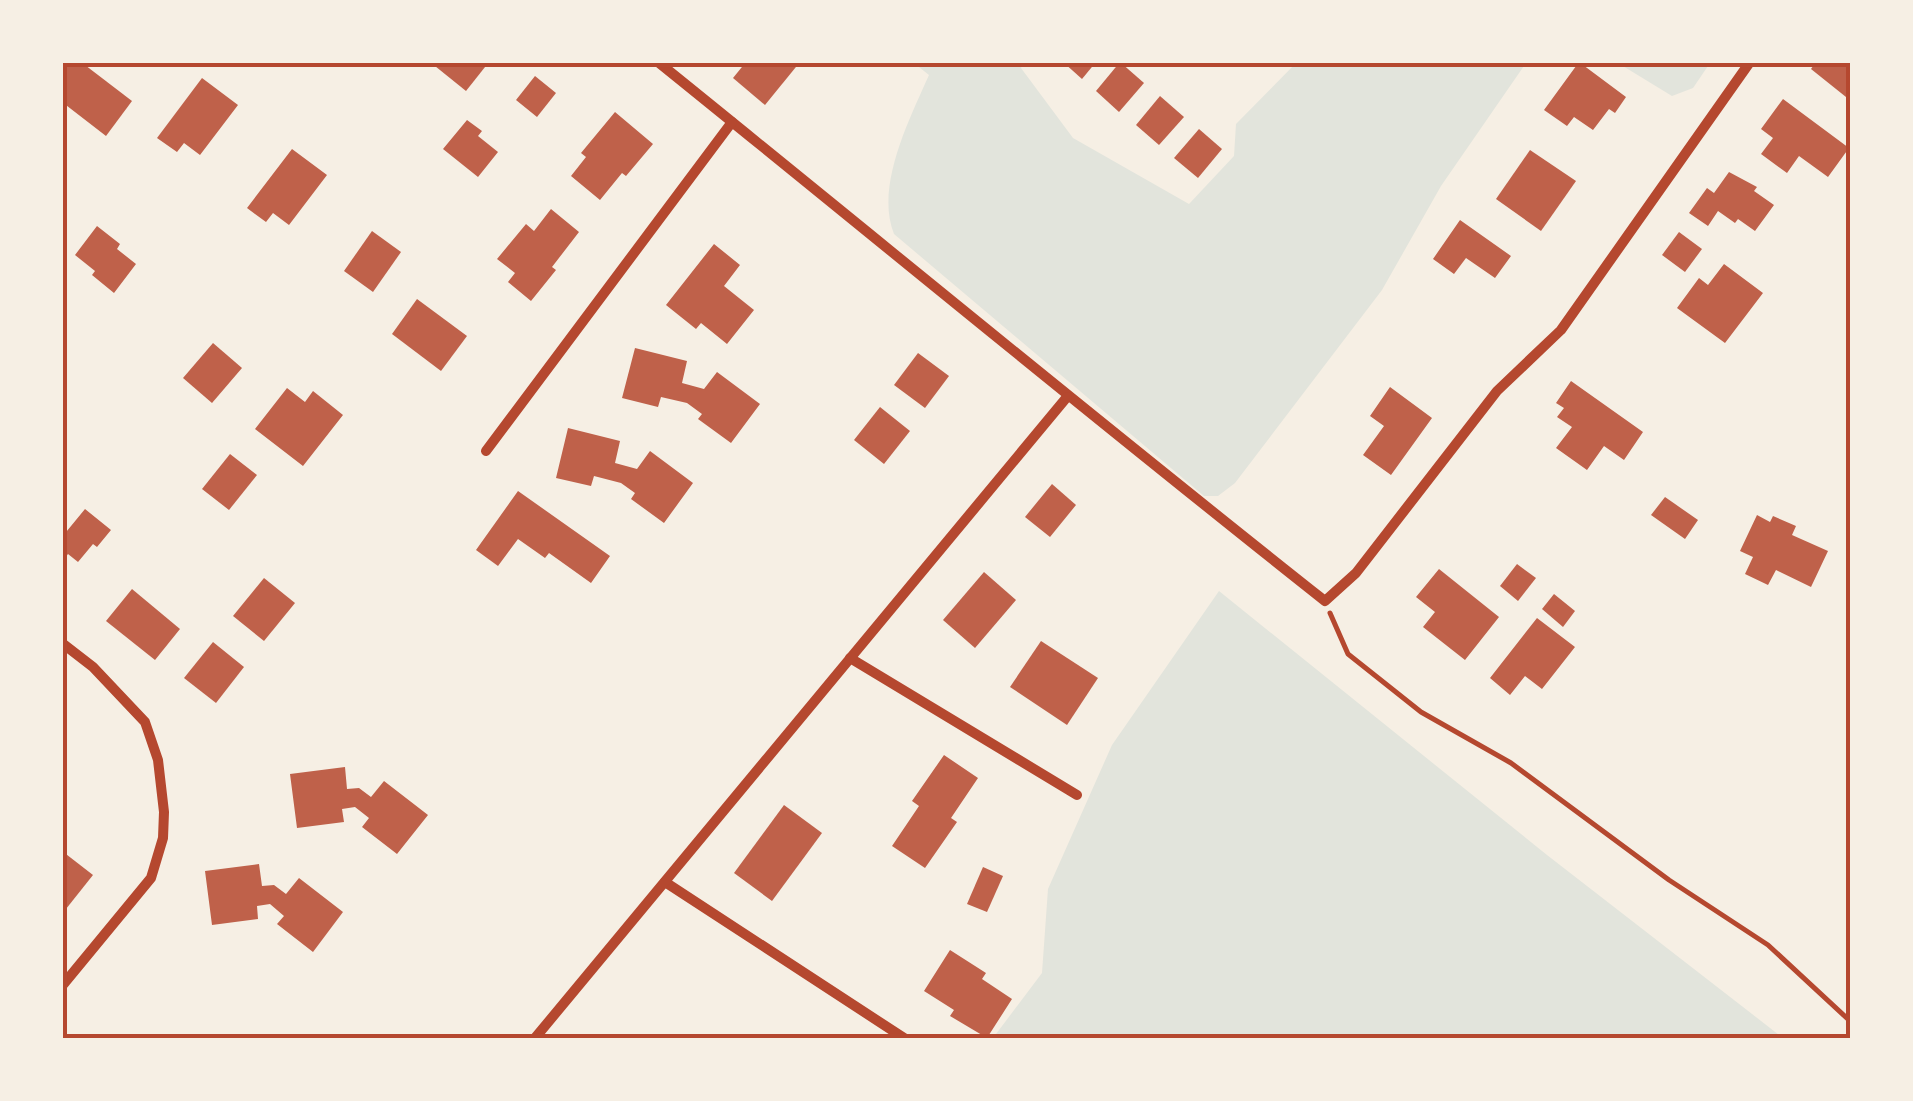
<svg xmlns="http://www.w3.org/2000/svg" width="1913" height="1101" viewBox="0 0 1913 1101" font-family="'Noto Serif',serif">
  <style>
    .green { fill: #e2e4dc }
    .building { fill: #bf614a }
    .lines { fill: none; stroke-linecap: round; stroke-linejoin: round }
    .path { stroke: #b5482f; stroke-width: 5 }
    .minor { stroke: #b5482f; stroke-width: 10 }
    .neatline { fill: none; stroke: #b5482f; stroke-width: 4 }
  </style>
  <rect width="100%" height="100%" fill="#f6efe4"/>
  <!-- green -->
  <g class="green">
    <path d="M914 63H1023L1021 68 1073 138 1189 204 1234 156 1236 124 1296 63H1526L1441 186 1382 290 1235 483 1218 496H1204L894 234C875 187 909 120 929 75Z"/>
    <path d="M1618 63H1710L1693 88 1672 96Z"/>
    <path d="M1219 591 1547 855 1783 1038H993L1042 973 1048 889 1112 745Z"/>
  </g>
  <!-- building -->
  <g class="building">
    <path d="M62 62H81L132 101 106 136 62 102Z"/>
    <path d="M430 62H489L466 91Z"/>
    <path d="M746 62H800L765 105 733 78Z"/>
    <path d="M1063 62H1096L1082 79Z"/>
    <path d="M1120 62 1144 83 1119 112 1096 91Z"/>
    <path d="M1579 62 1626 97 1615 113 1609 109 1593 130 1574 117 1567 126 1544 110Z"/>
    <path d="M1816 62H1850V91L1846 97 1811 69Z"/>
    <path d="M535 76 556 93 537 117 516 100Z"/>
    <path d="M202 78 238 105 200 155 184 143 177 152 157 138Z"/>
    <path d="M1160 96 1184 117 1159 145 1136 125Z"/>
    <path d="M1783 99 1849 148 1828 177 1799 156 1787 173 1761 154 1773 138 1761 129Z"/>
    <path d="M615 112 653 144 626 176 622 173 600 200 571 176 586 157 581 153Z"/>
    <path d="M467 120 482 131 478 136 498 152 478 177 443 149Z"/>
    <path d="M1199 129 1222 149 1198 178 1174 158Z"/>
    <path d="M292 149 327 175 289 225 273 213 266 222 247 208Z"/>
    <path d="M1530 150 1576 181 1541 231 1496 199Z"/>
    <path d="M1729 172 1757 187 1754 191 1774 205 1755 231 1738 219 1735 223 1718 211 1708 226 1689 213 1707 188 1714 193Z"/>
    <path d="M551 209 579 232 552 267 556 270 531 301 508 282 515 273 497 259 526 224 534 231Z"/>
    <path d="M1460 220 1511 256 1495 278 1466 258 1454 274 1433 259Z"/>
    <path d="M97 226 120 244 117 249 136 264 114 293 92 275 95 271 75 255Z"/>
    <path d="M372 231 401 252 373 292 344 271Z"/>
    <path d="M1679 232 1702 249 1685 272 1662 255Z"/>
    <path d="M714 244 740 265 724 286 754 310 727 344 701 323 696 329 666 305Z"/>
    <path d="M1724 264 1763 293 1725 343 1677 308 1699 278 1708 285Z"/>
    <path d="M417 299 467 336 441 371 392 334Z"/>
    <path d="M213 343 242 368 212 403 183 378Z"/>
    <path d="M635 348 687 361 682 383 704 389 717 372 760 404 731 443 698 419 702 414 687 403 661 397 658 407 622 398Z"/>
    <path d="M918 353 949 376 925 408 894 385Z"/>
    <path d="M1571 381 1643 432 1624 460 1604 446 1587 470 1556 448 1572 427 1557 417 1564 408 1556 403Z"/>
    <path d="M1390 387 1432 418 1391 475 1363 455 1384 426 1370 416Z"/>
    <path d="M287 388 305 402 313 391 343 415 303 466 255 429Z"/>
    <path d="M880 407 910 431 884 464 854 440Z"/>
    <path d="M568 428 620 441 615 463 637 469 650 451 693 483 664 523 631 499 635 493 621 483 594 476 591 486 556 478Z"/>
    <path d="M230 454 257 475 229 510 202 489Z"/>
    <path d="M1052 484 1076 505 1050 537 1025 517Z"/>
    <path d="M518 491 610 556 591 583 549 553 545 558 518 539 498 566 476 550Z"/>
    <path d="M1665 497 1698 520 1685 539 1651 515Z"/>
    <path d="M85 509 111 530 97 547 93 544 78 562 68 554 62 562V537Z"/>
    <path d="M1757 515 1770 522 1773 516 1796 526 1792 535 1828 551 1811 587 1776 570 1768 585 1745 574 1753 557 1740 551Z"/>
    <path d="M1517 564 1536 578 1518 601 1500 586Z"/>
    <path d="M1439 569 1499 617 1465 660 1423 627 1435 612 1416 597Z"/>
    <path d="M984 572 1016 600 975 648 943 620Z"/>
    <path d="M264 578 295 603 264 641 233 616Z"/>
    <path d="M132 589 180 629 155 660 106 621Z"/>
    <path d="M1554 594 1575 611 1563 627 1542 609Z"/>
    <path d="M1537 618 1575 647 1542 689 1525 676 1510 695 1490 678Z"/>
    <path d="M1041 641 1098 678 1067 725 1010 687Z"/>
    <path d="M213 642 244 667 216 703 184 678Z"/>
    <path d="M944 755 978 778 951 818 957 822 925 868 892 846 919 806 912 801Z"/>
    <path d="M345 767 347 789 359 788 371 797 384 781 428 815 397 854 362 827 369 818 355 807 342 809 344 822 297 828 290 774Z"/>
    <path d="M784 805 822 833 772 901 734 873Z"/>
    <path d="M62 851 93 875 62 914Z"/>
    <path d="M259 864 262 886 274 885 286 894 299 878 343 912 313 952 277 924 284 916 270 904 257 906 258 919 212 925 205 871Z"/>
    <path d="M983 867 1003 876 987 912 967 904Z"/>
    <path d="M950 950 986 973 982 979 1012 999 987 1038 950 1016 954 1010 924 991Z"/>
  </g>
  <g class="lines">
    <!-- path -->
    <path class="path" d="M1330 613 1348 654 1421 712 1511 763 1669 880 1768 945 1850 1021"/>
    <!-- minor -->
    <g class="minor">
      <path d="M658 62C881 242 1101 424 1325 601L1356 573 1497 391 1561 330 1750 62"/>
      <path d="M486 451 732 122"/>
      <path d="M62 643 93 667 145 722 158 760 164 812 163 838 151 878 62 986"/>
      <path d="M850 658 1077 795"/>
      <path d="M665 882 904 1038"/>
      <path d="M535 1038 1067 397"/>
    </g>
  </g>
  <!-- border -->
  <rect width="1913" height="1101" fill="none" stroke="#f6efe4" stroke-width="130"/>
  <rect x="65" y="65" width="1783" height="971" class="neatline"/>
</svg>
